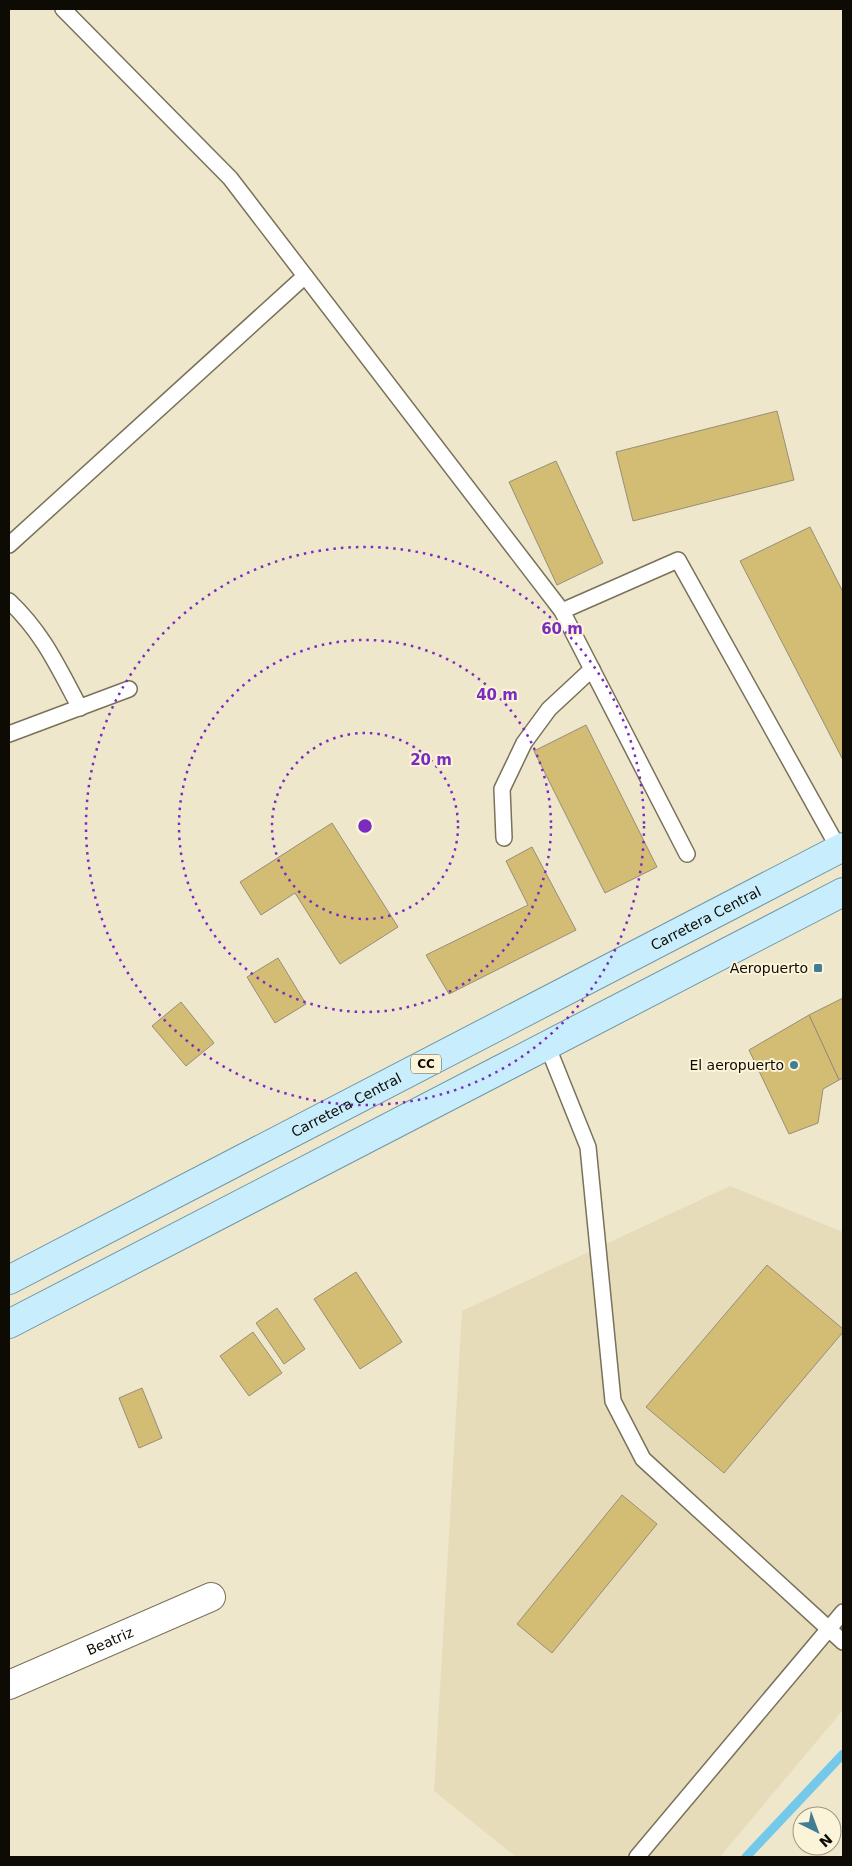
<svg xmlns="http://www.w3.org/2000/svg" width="852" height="1866" viewBox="0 0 852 1866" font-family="'DejaVu Sans',sans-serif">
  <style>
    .built { fill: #e7dcba }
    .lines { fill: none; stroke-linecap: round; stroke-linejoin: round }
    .stream { stroke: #74c9ea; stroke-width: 9 }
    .building { fill: #d3bc74; stroke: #978f76 }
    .service-casing { stroke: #79725a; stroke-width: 18 }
    .minor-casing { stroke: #79725a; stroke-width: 30 }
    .primary-casing { stroke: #6f97a5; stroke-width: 30 }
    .service { stroke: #fff; stroke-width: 15 }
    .minor { stroke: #fff; stroke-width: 28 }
    .primary { stroke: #c8eefd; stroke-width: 28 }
    .ring { fill: none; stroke: #7b2cbf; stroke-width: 2.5; stroke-dasharray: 2.5 5 }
    .poi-dot { fill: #417d95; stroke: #fcf4d9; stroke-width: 2 }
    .labels { text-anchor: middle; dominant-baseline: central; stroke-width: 4; stroke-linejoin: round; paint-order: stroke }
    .shield { fill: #fcf4d9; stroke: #555144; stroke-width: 1 }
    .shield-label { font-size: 12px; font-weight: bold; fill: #0e0b04 }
    .street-label { font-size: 14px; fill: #0e0b04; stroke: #fcf4d9 }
    .poi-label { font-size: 14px; fill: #0e0b04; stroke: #fcf4d9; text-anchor: end }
    .centre { fill: #7b2cbf; stroke: #fcf4d9; stroke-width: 2.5 }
    .ring-label { font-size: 15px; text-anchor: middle; font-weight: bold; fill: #7b2cbf; stroke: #fcf4d9; stroke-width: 4; stroke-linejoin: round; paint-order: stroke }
  </style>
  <rect width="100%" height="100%" fill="#efe7cc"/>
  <!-- built -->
  <path class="built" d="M730 1186 843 1232V1710L720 1857H516L434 1791 462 1311Z"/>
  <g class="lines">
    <!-- stream -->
    <path class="stream" d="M746 1857 843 1754"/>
  </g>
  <!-- building -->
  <g class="building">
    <path d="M777 411 794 480 633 521 616 452Z"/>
    <path d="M556 461 603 563 557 585 509 482Z"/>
    <path d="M810 527 843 592V760L740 561Z"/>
    <path d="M586 725 657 867 605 893 534 751Z"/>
    <path d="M332 823 398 927 340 964 295 893 261 915 240 882Z"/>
    <path d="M532 847 576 930 449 994 426 955 528 905 506 861Z"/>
    <path d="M278 958 306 1004 275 1023 247 977Z"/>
    <path d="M843 998V1078L839 1080 809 1015Z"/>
    <path d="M181 1002 214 1043 186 1066 152 1026Z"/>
    <path d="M809 1015 839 1080 823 1089 818 1123 789 1134 749 1050Z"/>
    <path d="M767 1265 843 1329V1332L724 1473 646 1407Z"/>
    <path d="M356 1272 402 1342 360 1369 314 1299Z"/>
    <path d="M277 1308 305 1349 284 1364 256 1323Z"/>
    <path d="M253 1332 282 1373 249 1396 220 1356Z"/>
    <path d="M142 1388 162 1438 139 1448 119 1398Z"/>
    <path d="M622 1495 657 1524 552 1653 517 1624Z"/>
  </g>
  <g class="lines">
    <!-- service casing -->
    <g class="service-casing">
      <g id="service">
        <path d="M63 9 230 178 562 611 678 560 839 849"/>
        <path d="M9 545 305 276"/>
        <path d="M9 601C43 633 58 667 80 708"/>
        <path d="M562 611 687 854"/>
        <path d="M9 734 129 689"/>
        <path d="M504 838 502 789 524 743 549 709 592 669"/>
        <path d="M547 1045 588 1147 613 1401 643 1459 843 1642"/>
        <path d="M637 1857 843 1612"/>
      </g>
    </g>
    <!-- minor casing -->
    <g class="minor-casing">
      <g id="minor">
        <path id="s1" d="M9 1685 211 1597"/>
      </g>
    </g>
    <!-- primary casing -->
    <g class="primary-casing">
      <g id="primary">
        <path id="s2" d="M9 1280 843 847"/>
        <path d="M9 1324 843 892"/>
      </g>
    </g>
    <!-- service -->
    <use href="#service" class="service"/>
    <!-- minor -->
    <use href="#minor" class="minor"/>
    <!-- primary -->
    <use href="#primary" class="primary"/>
  </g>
  <!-- distance rings -->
  <g class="ring">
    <circle cx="365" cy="826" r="93"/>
    <circle cx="365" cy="826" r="186"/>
    <circle cx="365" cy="826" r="279"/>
  </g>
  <!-- markers -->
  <g class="poi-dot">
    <rect x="813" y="963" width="10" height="10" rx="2.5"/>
    <circle cx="794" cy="1065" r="5"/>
  </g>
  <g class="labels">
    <!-- shield labels -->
    <rect class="shield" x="411" y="1054.5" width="30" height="19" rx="4"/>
    <g class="shield-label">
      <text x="426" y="1064">CC</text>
    </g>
    <!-- street labels -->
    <g class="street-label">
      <text stroke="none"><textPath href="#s2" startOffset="785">Carretera Central</textPath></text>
      <text stroke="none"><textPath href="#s2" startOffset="380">Carretera Central</textPath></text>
      <text stroke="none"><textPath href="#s1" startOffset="110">Beatriz</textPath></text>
    </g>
    <!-- poi labels -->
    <g class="poi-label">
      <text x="808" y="968">Aeropuerto</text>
      <text x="784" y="1065">El aeropuerto</text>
    </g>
  </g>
  <circle cx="365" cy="826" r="8" class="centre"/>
  <g class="ring-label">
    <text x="562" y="634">60 m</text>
    <text x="497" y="700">40 m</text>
    <text x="431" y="765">20 m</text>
  </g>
  <!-- border -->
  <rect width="852" height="1866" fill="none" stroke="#0e0b04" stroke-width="20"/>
  <!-- north arrow -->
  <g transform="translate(817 1831) rotate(138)"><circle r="24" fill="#fcf4d9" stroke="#9d9784"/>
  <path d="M0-4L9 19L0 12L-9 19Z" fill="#417d95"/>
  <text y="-8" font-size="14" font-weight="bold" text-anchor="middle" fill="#0e0b04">N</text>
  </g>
</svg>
